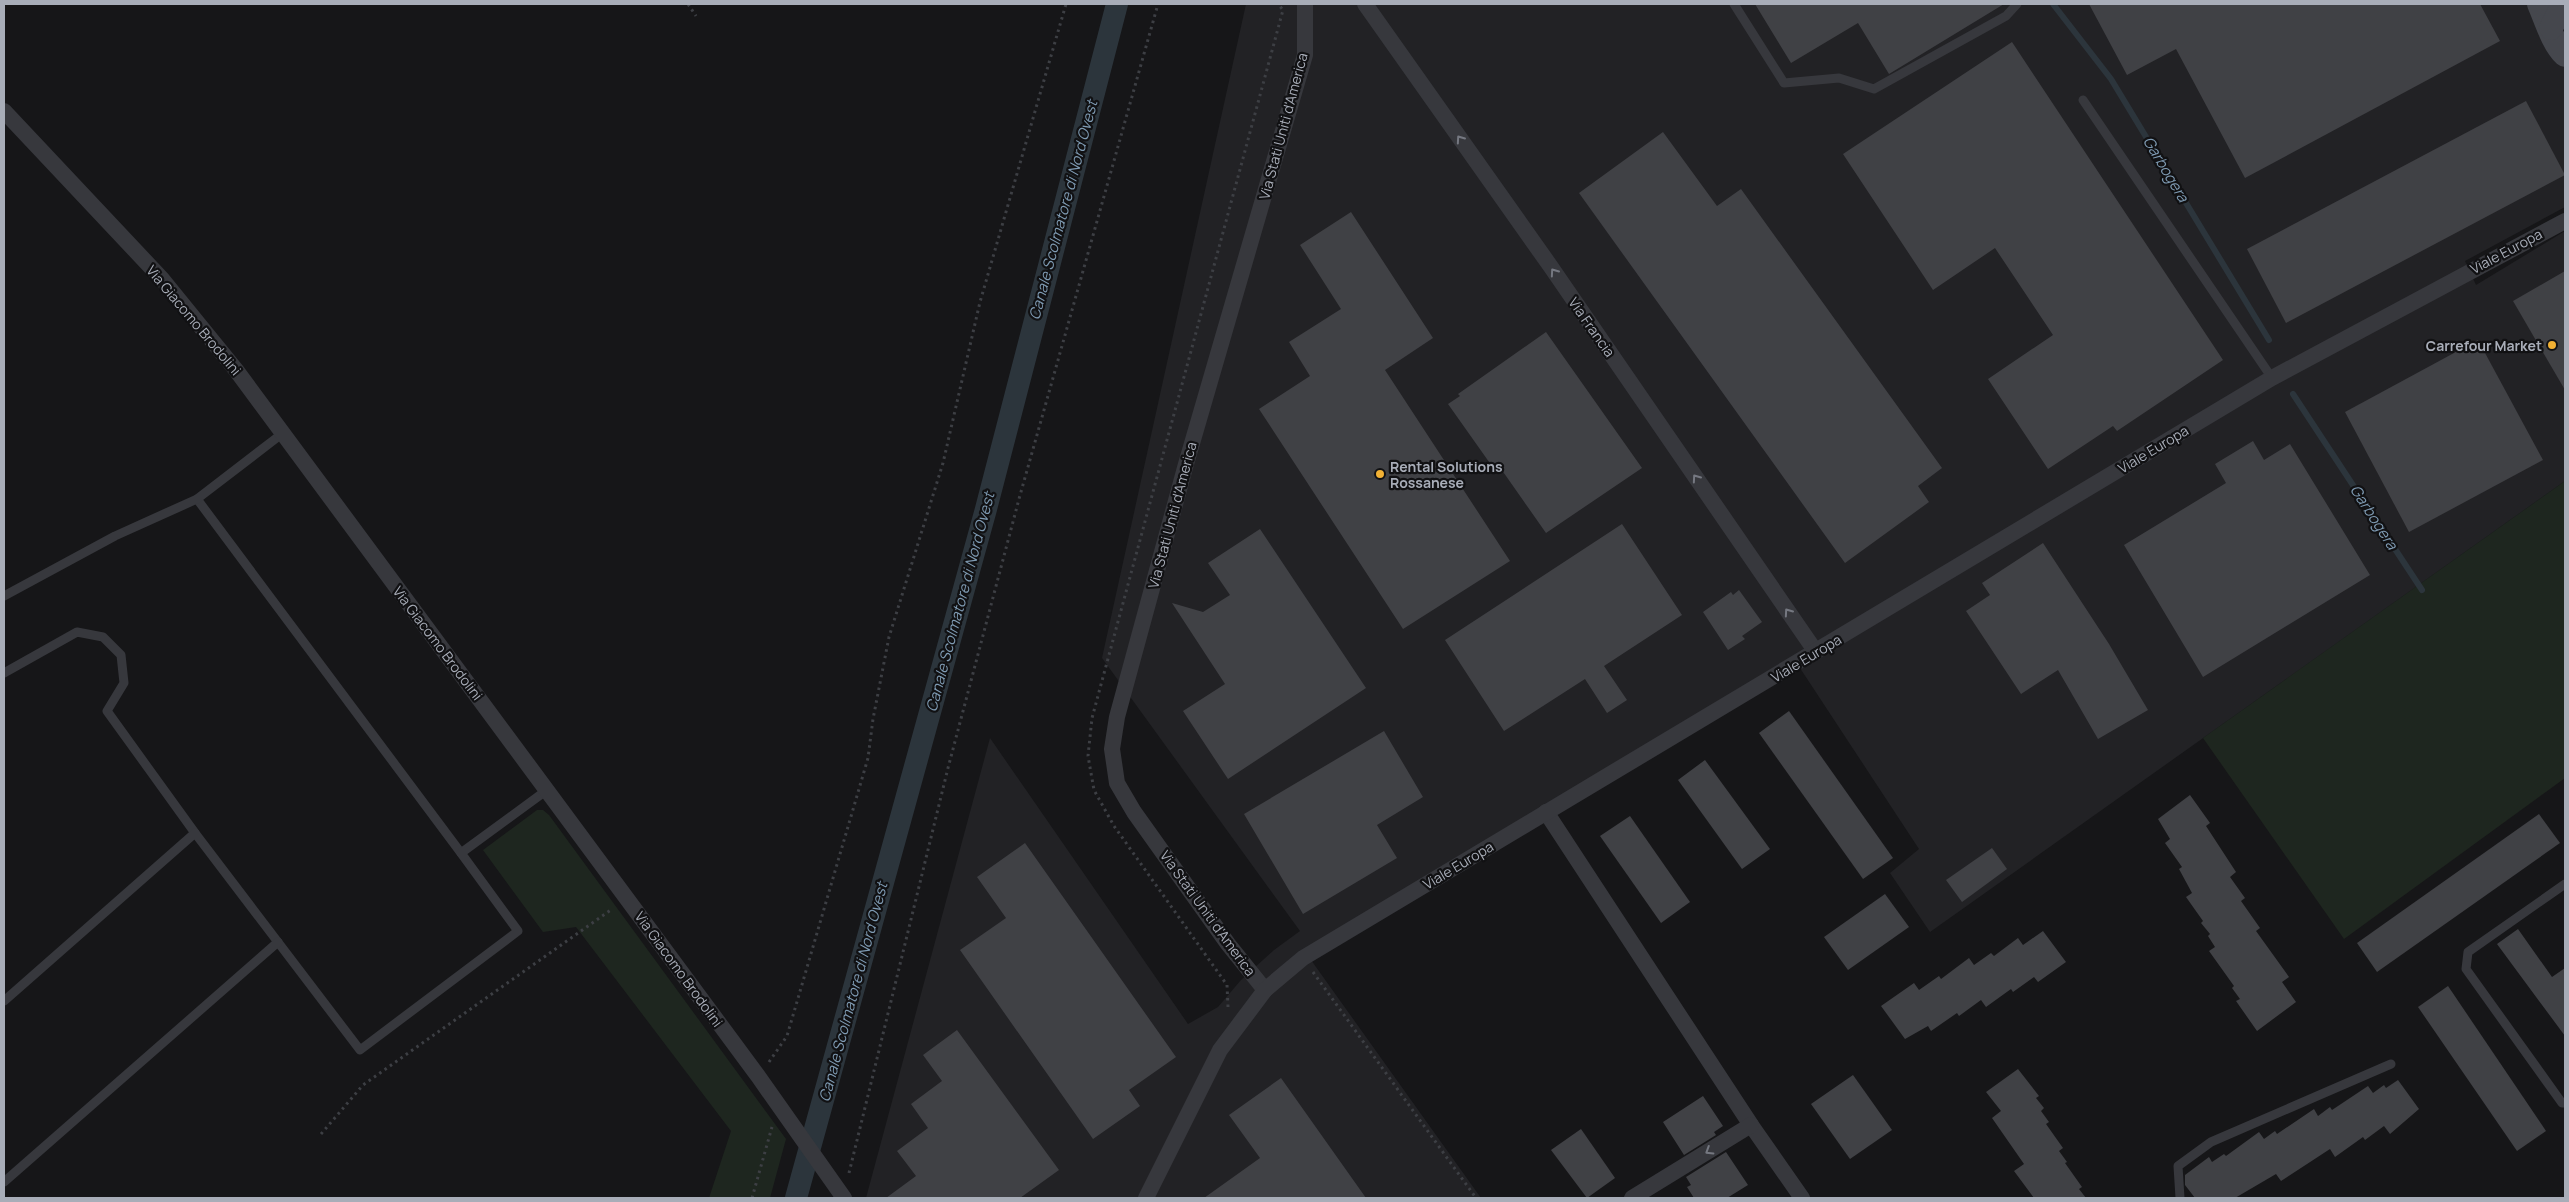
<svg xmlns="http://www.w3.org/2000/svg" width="2569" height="1202" viewBox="0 0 2569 1202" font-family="Manrope,sans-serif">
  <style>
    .built { fill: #222225 }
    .green { fill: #1e261f }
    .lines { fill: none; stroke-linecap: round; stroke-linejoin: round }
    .stream { stroke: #2c353c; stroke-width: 6 }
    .canal { stroke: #2c353c; stroke-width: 22 }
    .building { fill: #404145 }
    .path { stroke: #3d3f44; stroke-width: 3; stroke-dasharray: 2.5 4; stroke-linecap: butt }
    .lane { stroke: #37383d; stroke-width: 9 }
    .street { stroke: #37383d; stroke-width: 16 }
    .secondary { stroke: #45474d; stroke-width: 24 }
    .oneway { stroke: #757881 }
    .poi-dot { fill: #f2b134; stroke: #111113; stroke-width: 2 }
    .labels { text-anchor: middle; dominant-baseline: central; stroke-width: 4.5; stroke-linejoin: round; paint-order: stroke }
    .street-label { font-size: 14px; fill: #a8adb8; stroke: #111113 }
    .poi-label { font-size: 14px; font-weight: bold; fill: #a8adb8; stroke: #111113; text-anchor: end }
    .water-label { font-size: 15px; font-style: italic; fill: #7f9bb3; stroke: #111113 }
  </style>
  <rect width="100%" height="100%" fill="#161618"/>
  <!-- built -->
  <path class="built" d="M1246 4H2530L2552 57 2565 67V207L2465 261 2476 285 2565 231V481L1930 932 1890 873 1919 849 1798 665 1311 960 1481 1198H866L990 738 1188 1024 1218 1007 1241 980 1274 950 1300 931 1102 658Z"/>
  <!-- green -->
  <g class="green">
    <path d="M2565 481V778L2344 939 2203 738Z"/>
    <path d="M537 810H543L549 815 786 1139 770 1198H709L731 1131 576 927 543 932 483 850Z"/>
  </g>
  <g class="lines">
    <!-- stream -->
    <g class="stream">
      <path d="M2053 4 2111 79 2269 340"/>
      <path d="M2293 394 2422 590"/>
    </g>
    <!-- canal -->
    <path class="canal" d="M796 1198 986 509 1117 4"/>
  </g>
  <!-- building -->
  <g class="building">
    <path d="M1755 4H2004L1889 74 1858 23 1791 63Z"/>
    <path d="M2089 4H2480L2500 41 2245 178 2176 49 2127 75Z"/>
    <path d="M2012 42 2223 360 2117 431 2113 426 2048 469 1988 379 2053 335 1995 248 1933 290 1843 154Z"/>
    <path d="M2526 101 2565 175 2286 323 2247 249Z"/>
    <path d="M1663 132 1717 206 1741 189 1942 468 1918 486 1929 502 1845 563 1579 193Z"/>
    <path d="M1351 212 1433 338 1385 370 1510 561 1403 629 1259 409 1310 376 1289 342 1341 309 1300 245Z"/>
    <path d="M2565 271V390L2513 301Z"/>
    <path d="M1546 332 1642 468 1546 533 1499 466 1494 469 1448 404 1460 396 1458 394Z"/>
    <path d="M2478 340 2543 460 2409 532 2345 412Z"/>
    <path d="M2253 441 2264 460 2290 444 2370 575 2203 677 2124 545 2226 483 2215 464Z"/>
    <path d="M1622 524 1682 615 1604 666 1627 700 1607 713 1585 679 1504 731 1445 640Z"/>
    <path d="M1260 529 1366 688 1228 779 1183 711 1225 684 1172 603 1203 612 1230 595 1208 563Z"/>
    <path d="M2043 543 2109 644 2148 710 2098 739 2058 670 2021 694 1966 611 1990 595 1982 583Z"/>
    <path d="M1739 590 1762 622 1742 636 1745 639 1728 650 1703 612 1731 592 1733 595Z"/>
    <path d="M1789 711 1893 858 1863 879 1759 733Z"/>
    <path d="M1384 731 1423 797 1377 825 1397 858 1303 914 1244 814Z"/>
    <path d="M1705 760 1770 849 1742 869 1678 780Z"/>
    <path d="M2190 795 2210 823 2206 826 2236 872 2230 877 2245 898 2241 901 2260 928 2256 931 2289 977 2282 982 2296 1002 2257 1031 2236 1001 2240 999 2232 988 2234 986 2209 951 2215 947 2208 936 2210 934 2201 923 2203 921 2186 897 2192 893 2179 869 2182 867 2165 843 2170 839 2158 819Z"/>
    <path d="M2539 814 2560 843 2377 972 2357 943Z"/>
    <path d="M1630 816 1690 902 1661 923 1600 836Z"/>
    <path d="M1025 843 1176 1057 1129 1090 1140 1106 1093 1139 960 950 1006 918 977 877Z"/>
    <path d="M1992 848 2007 869 1962 902 1946 880Z"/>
    <path d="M1885 894 1909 927 1848 970 1824 937Z"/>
    <path d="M2518 929 2552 977 2565 968V1036L2497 944Z"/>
    <path d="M2043 931 2066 962 2038 982 2034 977 2013 992 2011 989 1986 1007 1981 1000 1959 1016 1957 1013 1931 1031 1928 1026 1905 1039 1881 1006 1914 983 1919 990 1939 976 1941 979 1969 958 1974 965 1991 953 1994 956 2018 938 2023 945Z"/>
    <path d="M2448 986 2546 1131 2517 1151 2418 1007Z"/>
    <path d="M957 1030 1059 1170 1020 1198H886L916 1176 897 1151 928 1128 911 1104 942 1081 923 1055Z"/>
    <path d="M2018 1069 2039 1096 2036 1098 2044 1108 2041 1111 2049 1122 2046 1124 2063 1148 2059 1151 2067 1162 2065 1163 2082 1187 2079 1189 2086 1198H2034L2014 1171 2024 1164 1992 1118 2001 1111 1986 1092Z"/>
    <path d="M1853 1075 1892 1130 1850 1159 1811 1104Z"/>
    <path d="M1281 1078 1366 1198H1204L1260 1158 1229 1115Z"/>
    <path d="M2398 1080 2419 1109 2390 1134 2384 1126 2365 1140 2363 1137 2335 1157 2330 1149 2281 1181 2276 1174 2235 1198H2195L2185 1185V1175L2209 1157 2212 1162 2224 1154 2226 1156 2259 1132 2264 1139 2275 1131 2277 1134 2314 1109 2318 1116 2330 1107 2332 1110 2368 1086 2373 1093 2384 1085 2386 1088Z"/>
    <path d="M1703 1096 1723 1126 1714 1132 1716 1135 1684 1155 1663 1122Z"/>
    <path d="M1581 1129 1615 1178 1587 1198 1551 1150Z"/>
    <path d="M1726 1152 1748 1185 1727 1198H1694L1687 1187 1691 1185 1686 1177Z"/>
  </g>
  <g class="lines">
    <!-- path -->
    <g class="path">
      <path d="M688 4 696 16"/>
      <path d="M1313 972 1476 1198"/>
      <path d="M1228 1007 1227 985 1114 826 1094 790 1088 756 1092 718 1283 10 1278 4"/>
      <path d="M769 1062 787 1036 868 758 873 719 889 637 943 463 980 302 1066 4"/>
      <path d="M321 1134 363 1085 612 909"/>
      <path d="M849 1173 948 768 1019 499 1158 4"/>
      <path d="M752 1198 772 1127"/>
    </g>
    <!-- lane -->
    <g class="lane">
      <path d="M1734 4 1784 83 1839 78 1874 89 2006 16 2017 4"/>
      <path d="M2083 100 2272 378"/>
      <path d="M197 499 461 853"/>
      <path d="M4 596 115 536 197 499 283 433"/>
      <path d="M4 673 77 632 103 637 121 655 124 683 107 711 195 833"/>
      <path d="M2565 884 2468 952 2466 969 2562 1103H2565"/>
      <path d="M4 1001 195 833 360 1050 518 931 461 853 547 790"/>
      <path d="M4 1182 278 942"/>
      <path d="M2180 1198 2178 1166 2211 1142 2391 1064"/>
    </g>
    <!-- street -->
    <g class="street">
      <path d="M1365 4 1551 267 1816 652"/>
      <path d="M4 111 162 279 236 370 758 1076 844 1198"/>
      <path d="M1546 812 1751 1125 1802 1198"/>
      <path d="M1265 990 1228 944 1134 812 1117 783 1112 749 1117 717 1186 464 1305 55V4"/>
      <path d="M1146 1198 1220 1050 1265 990 1303 958 2272 378 2565 221"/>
      <path d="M1632 1198 1751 1125"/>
    </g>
    <!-- secondary -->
    <g class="secondary">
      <path d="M2539 4C2546 20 2553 44 2565 55"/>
      <path d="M2551 28 2559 12 2565 5"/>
    </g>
  </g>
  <!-- one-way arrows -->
  <defs><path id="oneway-chevron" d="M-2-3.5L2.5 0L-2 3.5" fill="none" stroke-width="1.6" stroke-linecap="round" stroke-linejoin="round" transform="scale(1.25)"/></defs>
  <g class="oneway">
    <use href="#oneway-chevron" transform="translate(1460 139) rotate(-125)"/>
    <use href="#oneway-chevron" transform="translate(1554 272) rotate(-125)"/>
    <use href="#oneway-chevron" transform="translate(1696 478) rotate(-125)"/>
    <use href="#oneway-chevron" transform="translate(1788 612) rotate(-125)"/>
    <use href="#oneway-chevron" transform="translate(1709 1151) rotate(148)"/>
  </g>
  <!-- markers -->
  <g class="poi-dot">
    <circle cx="2552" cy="345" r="5"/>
    <circle cx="1380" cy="474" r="5"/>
  </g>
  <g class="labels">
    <!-- street labels -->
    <g class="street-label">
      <text transform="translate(1283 126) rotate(-75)">Via Stati Uniti d'America</text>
      <text transform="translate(2506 251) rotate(-28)">Viale Europa</text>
      <text transform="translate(194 320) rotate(50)">Via Giacomo Brodolini</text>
      <text transform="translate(1592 327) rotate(55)">Via Francia</text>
      <text transform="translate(2153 449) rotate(-31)">Viale Europa</text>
      <text transform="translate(1172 515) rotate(-75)">Via Stati Uniti d'America</text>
      <text transform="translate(438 643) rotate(53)">Via Giacomo Brodolini</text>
      <text transform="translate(1806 658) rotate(-31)">Viale Europa</text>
      <text transform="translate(1458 865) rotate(-31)">Viale Europa</text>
      <text transform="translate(1208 913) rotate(54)">Via Stati Uniti d'America</text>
      <text transform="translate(679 969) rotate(54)">Via Giacomo Brodolini</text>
    </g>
    <!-- poi labels -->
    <g class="poi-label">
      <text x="2542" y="345">Carrefour Market</text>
      <text x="1390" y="466" text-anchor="start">Rental Solutions<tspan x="1390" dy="16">Rossanese</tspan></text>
    </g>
    <!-- water labels -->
    <g class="water-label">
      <text transform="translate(2166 169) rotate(59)">Garbogera</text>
      <text transform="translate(1063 210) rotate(-75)">Canale Scolmatore di Nord Ovest</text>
      <text transform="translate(2374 517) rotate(57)">Garbogera</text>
      <text transform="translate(960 602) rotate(-75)">Canale Scolmatore di Nord Ovest</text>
      <text transform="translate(853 992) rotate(-75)">Canale Scolmatore di Nord Ovest</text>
    </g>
  </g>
  <!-- border -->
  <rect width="2569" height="1202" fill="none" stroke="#a8adb8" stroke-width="10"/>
</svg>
